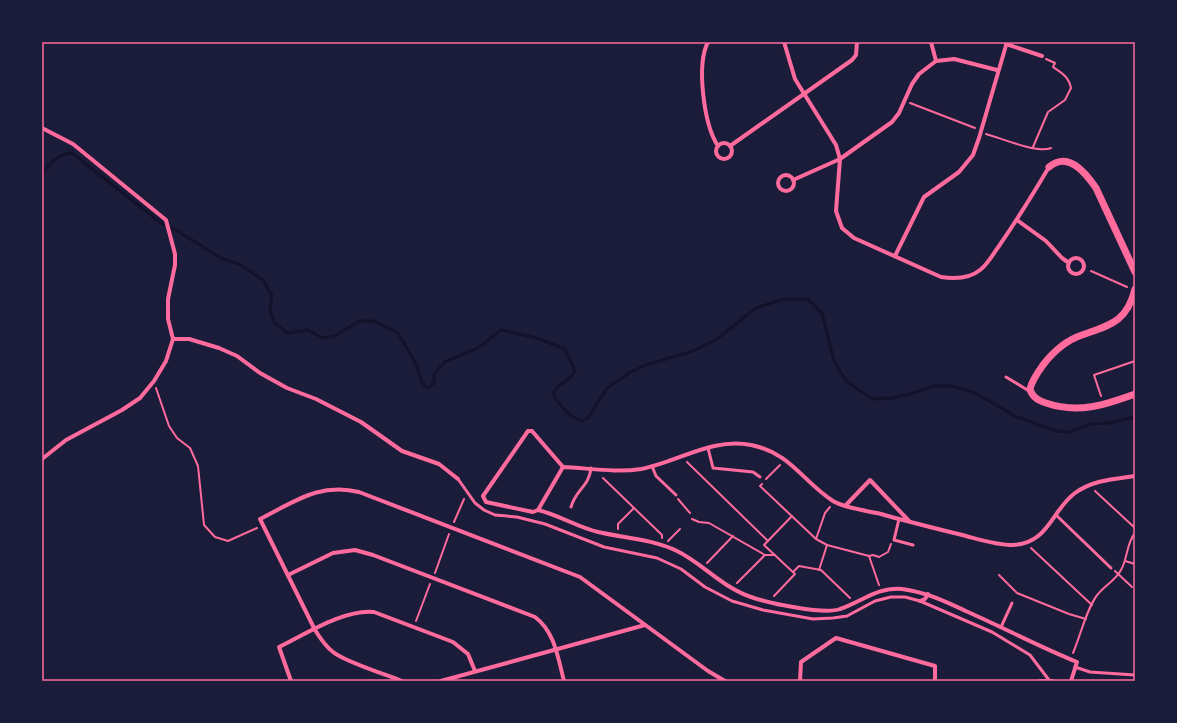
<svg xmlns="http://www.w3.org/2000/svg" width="1177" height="723" viewBox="0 0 1177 723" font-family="'PT Sans',sans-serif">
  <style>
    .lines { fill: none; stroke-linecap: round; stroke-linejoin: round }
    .stream { stroke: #12122b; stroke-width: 3 }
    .path { stroke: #ff6b9d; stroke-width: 2 }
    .service { stroke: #ff6b9d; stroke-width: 3 }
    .minor { stroke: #ff6b9d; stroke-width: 4 }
    .tertiary { stroke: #ff6b9d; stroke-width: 7 }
    .neatline { fill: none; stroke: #ff6b9d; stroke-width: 1.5 }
  </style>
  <rect width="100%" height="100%" fill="#1b1b3a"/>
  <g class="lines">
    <!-- stream -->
    <path class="stream" d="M42 174C49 164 59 153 72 153L161 223 176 230 221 258 241 265 257 276 264 281 272 296 270 310 274 322 287 333 308 330 323 338 335 336 359 321H374L398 333 414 360 422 382 427 388 434 383V374L445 362 478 348 501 330 537 338 565 349 575 371C569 382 559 382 553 393 558 404 570 418 582 421L588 418 607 388 629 373 646 365 693 351 717 339 756 308 784 299H808L822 313 834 361 846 381 872 399 893 398 917 392 934 386H952L975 393 1015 416 1056 431 1070 432 1091 424 1109 423 1135 417"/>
    <!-- path -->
    <g class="path">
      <path d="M910 103 975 128"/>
      <path d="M986 134C1001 138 1038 154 1051 148"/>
      <path d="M1033 147 1048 112 1065 100 1071 88C1069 77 1062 73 1053 67L1055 63 1046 59"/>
      <path d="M1091 271 1127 287"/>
      <path d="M156 388 169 426 177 438 190 448 198 466 204 525 215 537 228 541 257 528"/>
      <path d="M1101 396 1094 375 1135 361"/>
      <path d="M687 462 768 541"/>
      <path d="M603 478 662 535V538"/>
      <path d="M766 479 780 465"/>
      <path d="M762 484 760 486 816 539 827 545 869 556 873 555 879 557 888 552 891 544"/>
      <path d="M1095 491 1135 528"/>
      <path d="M678 499 690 513"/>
      <path d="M692 519 699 522 709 523 765 555H775"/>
      <path d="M454 522 464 499"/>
      <path d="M618 529V524L634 508"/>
      <path d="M816 539 825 513 830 507"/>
      <path d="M668 541 680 529"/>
      <path d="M1031 548 1092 605"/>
      <path d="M869 556 879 585"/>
      <path d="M1125 561 1135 564"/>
      <path d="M707 563 733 536"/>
      <path d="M819 570 827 545"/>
      <path d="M1115 571 1132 587"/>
      <path d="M793 572 799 566 821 570 850 598"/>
      <path d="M435 573 449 534"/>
      <path d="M999 575 1017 593 1069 614 1086 619"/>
      <path d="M737 583 765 555"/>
      <path d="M774 596 795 574 764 545 792 516"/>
      <path d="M416 621 430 584"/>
      <path d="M1073 653C1080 637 1087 607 1098 594 1105 585 1115 581 1121 570 1128 558 1126 544 1135 533"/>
    </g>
    <!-- service -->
    <g class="service">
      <path d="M1006 377 1029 391"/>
      <path d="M708 448 713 468 753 472 760 477"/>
      <path d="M652 466 656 476 676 495"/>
      <path d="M458 479 475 503 484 510 495 515 517 517 545 524 604 547 657 558 681 569 705 587 732 601 763 610 813 619 833 618 847 616 875 601 891 597H905L920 601 992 632 1030 655 1049 680"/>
      <path d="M571 507C576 489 589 487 591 468"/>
      <path d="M1056 515 1111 568"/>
      <path d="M899 519 894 540 913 545"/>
      <path d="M1001 627 1012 603"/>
      <path d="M1075 667 1090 672 1135 675"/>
    </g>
    <!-- minor -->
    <g class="minor">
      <path d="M708 42C696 65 704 125 718 146"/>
      <path d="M784 42 795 79 836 145 840 159 836 211 842 228 854 238 941 277C954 279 969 279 980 270 988 264 993 254 999 246 1017 220 1033 194 1049 167"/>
      <path d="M931 42 936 61"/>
      <path d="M1006 44 1042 56"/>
      <path d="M42 128 73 144 166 220 175 254V265L168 299V319L173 339 166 361 154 381 140 398 122 410 66 440 42 459"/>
      <circle cx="724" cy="151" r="8"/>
      <path d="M730 146 852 60 856 55 857 42"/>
      <circle cx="786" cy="183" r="8"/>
      <path d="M793 180 840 159 892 122 899 113 912 84 919 74 936 61 954 59 997 70"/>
      <path d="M1017 220 1046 241 1062 258 1069 263"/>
      <path d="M895 256 924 197 959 172 973 155 979 138 1007 42"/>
      <circle cx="1076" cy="266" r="8"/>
      <path d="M173 339H189L219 348 237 356 260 373 287 388 316 399 361 422 402 451 439 464 458 479"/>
      <path d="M846 505 870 480 909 521"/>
      <path d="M538 510 533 512 486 502 483 496 528 431H532L563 467"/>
      <path d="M288 575 333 553 355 550 373 555 535 617C555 632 558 658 564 681"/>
      <path d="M920 601 925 599 928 594"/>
      <path d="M291 681 279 647C306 634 344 609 374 612L453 642 468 654 475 671"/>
      <path d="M402 681C385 674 345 662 333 652 325 646 320 638 315 630L260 519C294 502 320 482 359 492L580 577 708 671 725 681"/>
      <path d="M441 681 645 625"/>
      <path d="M800 681 801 662 836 638 935 666V681"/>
      <path d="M1040 681H1052"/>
      <path d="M1071 681 1077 662C1040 647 1004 628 968 612 946 602 926 592 902 589 879 586 861 602 840 609 824 615 768 603 751 597 723 588 702 563 677 551 652 539 624 538 598 532 577 527 559 515 538 510L563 467C588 468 616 473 641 469 677 462 713 437 751 445 791 453 802 481 833 501 844 508 868 511 881 514 909 522 938 529 966 536 981 540 997 545 1013 545 1049 543 1051 511 1075 493 1093 480 1114 479 1135 476"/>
    </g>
    <!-- tertiary -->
    <g class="tertiary">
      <path d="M1049 167C1068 151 1085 172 1096 188L1135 272"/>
      <path d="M1135 289C1127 322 1110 325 1082 335 1067 340 1053 352 1043 365 1038 372 1032 380 1030 389 1032 397 1039 401 1046 403 1078 414 1105 405 1135 394"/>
    </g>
  </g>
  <!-- border -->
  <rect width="1177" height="723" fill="none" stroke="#1b1b3a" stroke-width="86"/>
  <rect x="43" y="43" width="1091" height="637" class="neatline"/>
</svg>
